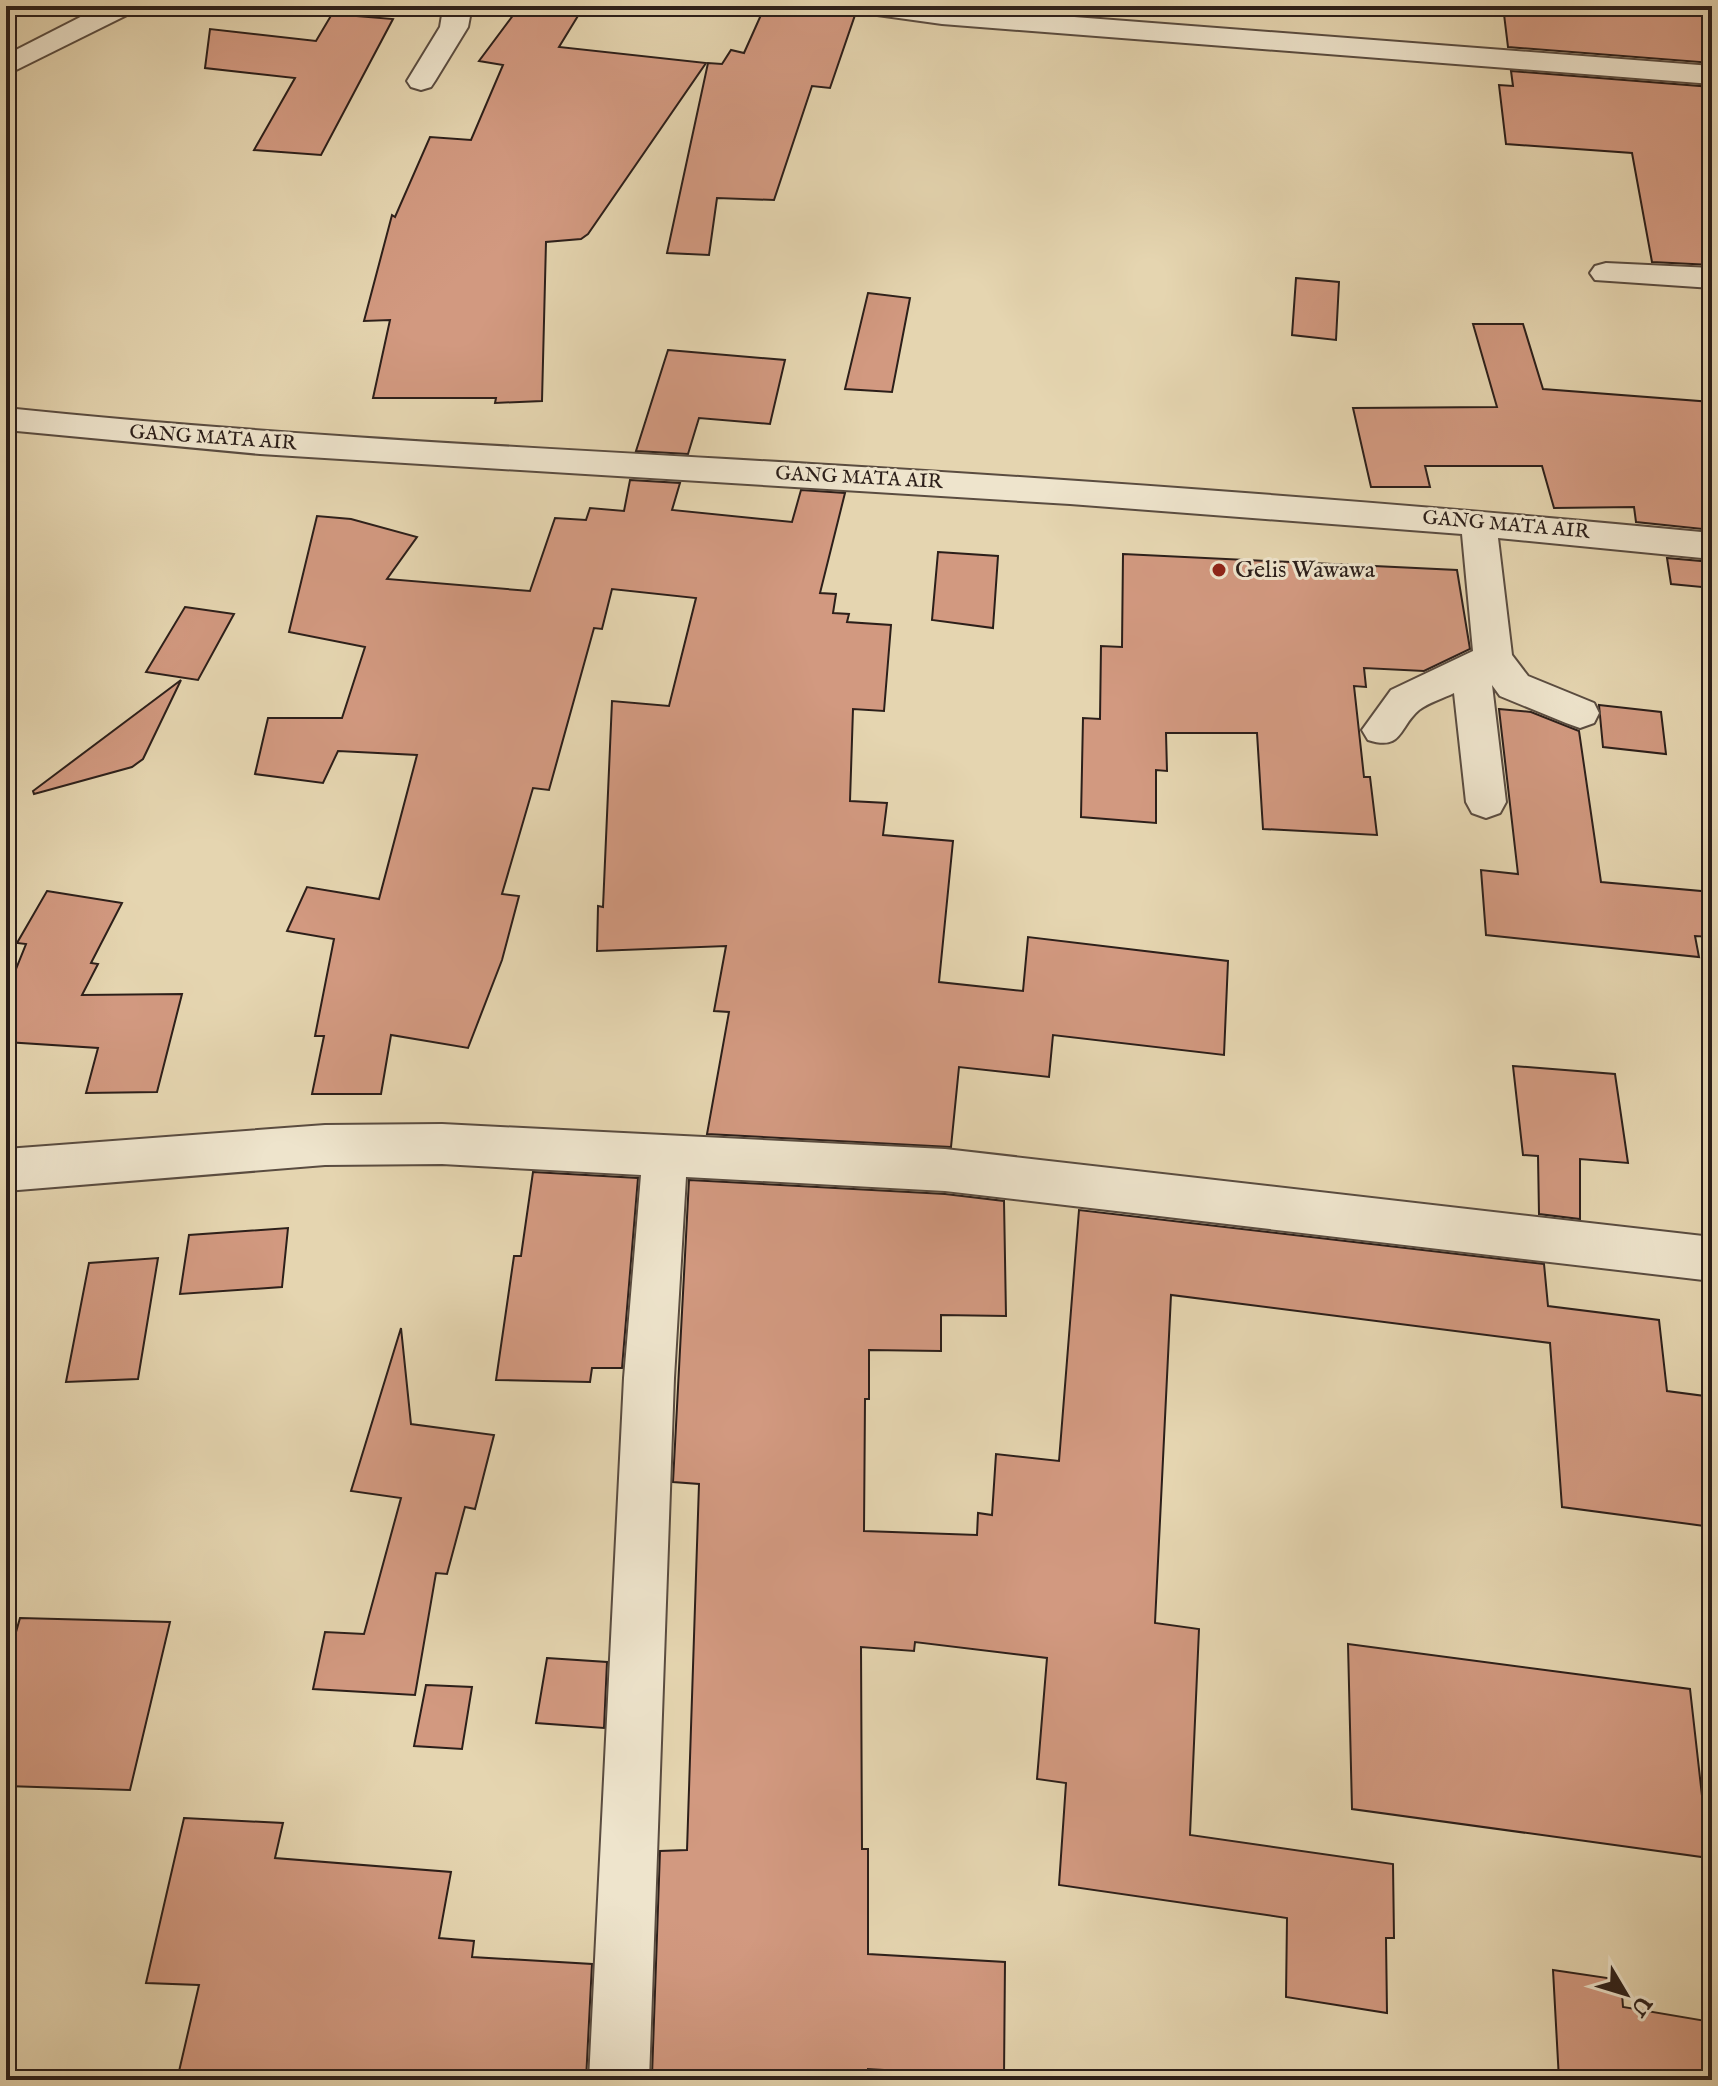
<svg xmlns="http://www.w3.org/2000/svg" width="1718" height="2086" viewBox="0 0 1718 2086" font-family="'IM FELL English',serif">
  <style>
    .building { fill: #d29980; stroke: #2c1f1a; stroke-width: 2 }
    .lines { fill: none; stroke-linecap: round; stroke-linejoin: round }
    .minor-casing { stroke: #5a4c40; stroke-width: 4 }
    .minor { fill: #eee4cc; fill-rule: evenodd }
    .poi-dot { fill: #8f2418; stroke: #eee4cc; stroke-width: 3 }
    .labels { text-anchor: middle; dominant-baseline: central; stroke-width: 6; stroke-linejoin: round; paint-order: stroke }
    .far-street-label { font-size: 20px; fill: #2c1f1a; stroke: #eee4cc }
    .poi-label { font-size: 24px; fill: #2c1f1a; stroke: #eee4cc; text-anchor: start }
  </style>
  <rect width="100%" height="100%" fill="#e5d5b0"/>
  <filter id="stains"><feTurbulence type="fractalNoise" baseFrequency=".0025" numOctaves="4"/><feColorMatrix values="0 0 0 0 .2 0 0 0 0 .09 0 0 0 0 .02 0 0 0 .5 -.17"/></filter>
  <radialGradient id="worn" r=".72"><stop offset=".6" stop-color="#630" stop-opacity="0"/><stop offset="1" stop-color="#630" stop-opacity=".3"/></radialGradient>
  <!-- building -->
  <g class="building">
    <path d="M520 6H584L559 47 706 63 588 234 581 239 546 242 542 401 495 403 496 398H373L390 320 364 321 392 215 395 217 430 137 471 140 503 65 479 61Z"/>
    <path d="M765 6 855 15 830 88 812 86 774 200 717 198 709 255 667 253 708 63 722 64 731 50 744 53Z"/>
    <path d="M1503 6 1712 7V63L1508 47Z"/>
    <path d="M332 14 393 19 321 155 254 150 295 78 205 68 210 29 316 41Z"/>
    <path d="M1511 71 1712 87V265L1652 262 1632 153 1506 144 1499 85 1513 86Z"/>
    <path d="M1296 278 1339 282 1336 340 1292 335Z"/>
    <path d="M868 293 910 298 892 392 845 389Z"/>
    <path d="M1473 324H1523L1543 389 1712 402V530L1636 522 1634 507 1554 508 1542 466H1425L1430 487H1371L1353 408 1497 407Z"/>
    <path d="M668 350 785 360 770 424 699 418 688 454 636 451Z"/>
    <path d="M630 480 680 483 672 510 792 522 801 490 845 493 820 593 836 594 833 613 849 614 847 622 891 625 884 711 853 709 850 801 887 803 883 835 953 841 939 982 1023 991 1028 937 1228 961 1224 1055 1053 1035 1049 1077 959 1067 951 1147 707 1134 729 1012 714 1011 726 946 597 951 598 906 603 907 612 701 669 706 696 598 612 589 602 629 594 628 549 790 533 788 502 894 519 896 502 960 468 1048 391 1035 381 1094H312L324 1036H315L334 939 287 931 307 887 379 899 417 755 338 751 323 783 255 774 268 718H342L365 647 289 632 317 516 351 519 417 537 387 579 530 591 555 518 586 520 590 508 624 511Z"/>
    <path d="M938 552 998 556 993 628 932 620Z"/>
    <path d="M1123 554 1457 570 1470 649 1424 671 1364 668 1366 687 1354 686 1364 777H1370L1377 835 1263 829 1257 733H1166L1167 771 1156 770V823L1081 817 1083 718 1100 719 1101 646 1122 647Z"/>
    <path d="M1667 558 1712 562V588L1671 584Z"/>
    <path d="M185 607 234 614 198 680 146 672Z"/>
    <path d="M181 680 143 759 132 767 34 794 33 791Z"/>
    <path d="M1599 705 1661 712 1666 754 1603 747Z"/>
    <path d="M1499 709 1531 712 1579 731 1601 882 1712 892V937L1695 936 1699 957 1486 935 1481 870 1518 874Z"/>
    <path d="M47 891 122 903 91 963 98 964 82 995 182 994 157 1092 86 1093 98 1048 6 1042V994L26 944 17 943Z"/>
    <path d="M1513 1066 1615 1074 1628 1163 1580 1159V1219L1539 1214 1538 1156 1523 1155Z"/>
    <path d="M533 1172 638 1178 622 1368H592L590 1382 496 1380 514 1256H521Z"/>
    <path d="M689 1180 945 1194 1004 1201 1006 1316 941 1315V1351L869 1350V1399H865L864 1531 977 1535 978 1513 992 1515 996 1454 1059 1461 1079 1210 1544 1264 1548 1306 1659 1320 1667 1391 1712 1397V1527L1562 1507 1550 1343 1171 1295 1155 1623 1199 1629 1190 1835 1393 1864 1394 1938H1386L1387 2013 1286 1997 1287 1918 1059 1885 1066 1783 1037 1779 1047 1658 915 1642 914 1651 861 1647 862 1849H868V1954L1005 1962 1004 2077 868 2069V2080H762V2074L652 2076 660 1851 687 1850 699 1484 673 1482Z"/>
    <path d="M288 1228 282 1287 180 1294 189 1235Z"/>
    <path d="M158 1258 138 1379 66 1382 89 1263Z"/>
    <path d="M401 1328 411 1424 494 1435 475 1509 465 1507 447 1574 436 1573 415 1695 313 1689 325 1632 364 1634 401 1498 351 1491Z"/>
    <path d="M20 1618 170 1622 130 1790 6 1786V1667Z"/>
    <path d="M1348 1644 1690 1689 1709 1858 1352 1809Z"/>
    <path d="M547 1658 607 1662 604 1728 536 1723Z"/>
    <path d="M426 1685 472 1687 462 1749 414 1746Z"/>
    <path d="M184 1818 283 1823 275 1858 451 1872 439 1938 474 1941 472 1957 592 1964 586 2080H177L199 1985 146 1983Z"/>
    <path d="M1553 1970 1621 1980 1623 2007 1712 2022V2080H1559Z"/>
  </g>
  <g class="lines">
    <!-- minor casing -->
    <g class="minor-casing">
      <g id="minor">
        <path d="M102 6H137L133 12 6 75V55Z"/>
        <path d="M430 6H467L471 11 468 27 435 81 431 87 421 90 411 87 407 81 440 27 442 15Z"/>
        <path d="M856 6H930L1712 66V84L942 24 870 14 860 12Z"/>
        <path d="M1606 263 1712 268V288L1595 280 1590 273 1595 266Z"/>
        <path d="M6 408C274 436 543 448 812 464 1113 482 1413 504 1712 533V559L1498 538 1512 655 1528 676 1594 703 1599 713 1594 723 1580 728 1566 723 1500 696 1492 685 1506 802 1500 813 1486 818 1472 813 1466 802 1454 693C1444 698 1428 703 1419 710 1398 728 1403 751 1368 740L1362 730 1391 690 1473 651 1462 534 1070 504 260 454 6 430Z"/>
        <path d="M442 1124 945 1149 1712 1237V1281L945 1191 686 1177 674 1378 649 2080H589L624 1378 641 1175 442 1164 325 1165 6 1191V1149L325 1125Z"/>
      </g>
    </g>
    <!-- minor -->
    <use href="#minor" class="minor"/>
  </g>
  <!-- markers -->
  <circle class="poi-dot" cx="1219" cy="570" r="8"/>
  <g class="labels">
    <!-- far-street labels -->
    <g class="far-street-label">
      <text transform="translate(213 438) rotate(4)">GANG MATA AIR</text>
      <text transform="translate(859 478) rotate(3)">GANG MATA AIR</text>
      <text transform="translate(1506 525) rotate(5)">GANG MATA AIR</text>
    </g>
    <!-- poi labels -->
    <g class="poi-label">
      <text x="1235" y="570">Gelis Wawawa</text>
    </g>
  </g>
  <!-- margin -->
  <rect width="1718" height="2086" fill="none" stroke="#e5d5b0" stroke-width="32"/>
  <rect x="8" y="8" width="1702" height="2070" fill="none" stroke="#2c1f1a" stroke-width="4"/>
  <rect x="16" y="16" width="1686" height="2054" fill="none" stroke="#2c1f1a" stroke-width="2"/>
  <!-- north arrow -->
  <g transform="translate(1626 1994) rotate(128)" stroke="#eee4cc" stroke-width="6" paint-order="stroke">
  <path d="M0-6L14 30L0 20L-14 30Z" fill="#2c1f1a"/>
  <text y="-12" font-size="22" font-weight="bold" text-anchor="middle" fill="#2c1f1a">U</text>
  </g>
  <rect width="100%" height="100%" filter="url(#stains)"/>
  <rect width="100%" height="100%" fill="url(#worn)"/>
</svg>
